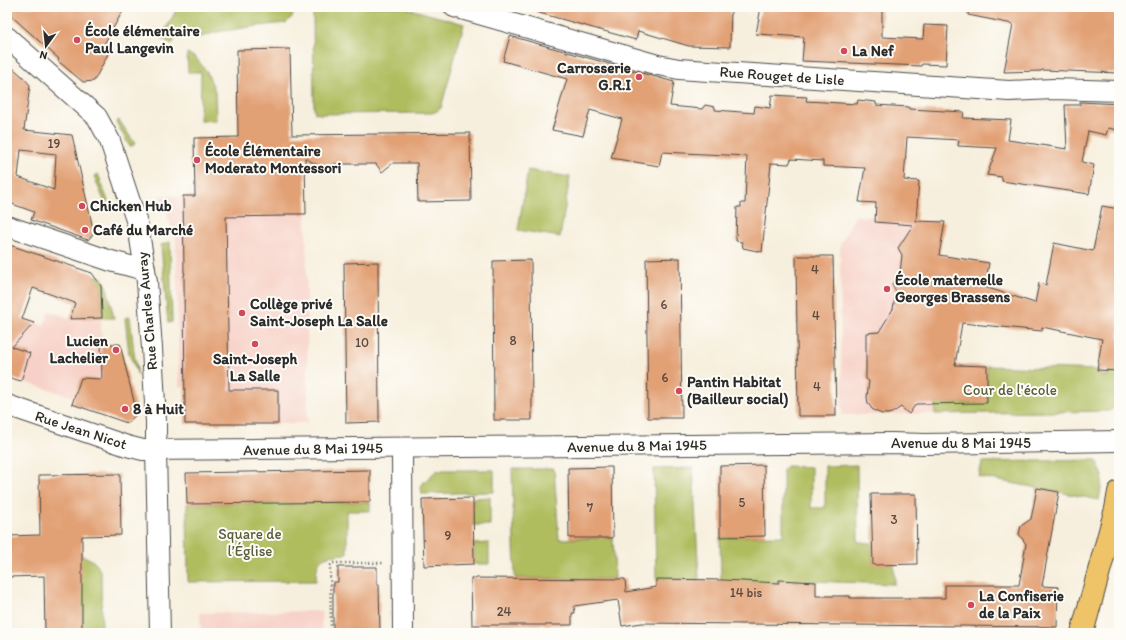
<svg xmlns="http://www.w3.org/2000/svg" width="1126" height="640" viewBox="0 0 1126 640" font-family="Itim,sans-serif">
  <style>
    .built { fill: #f7d1c7 }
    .green { fill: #b0bd5f; stroke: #6e7445 }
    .building { fill: #e2a075; fill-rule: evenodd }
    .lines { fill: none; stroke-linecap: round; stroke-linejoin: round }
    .minor-casing { stroke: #4a4846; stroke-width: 22 }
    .major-casing { stroke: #4a4846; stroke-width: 24 }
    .path { stroke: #4a4846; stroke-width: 2.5; stroke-dasharray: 1 3; stroke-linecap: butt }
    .minor { stroke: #fff; stroke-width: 20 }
    .major { stroke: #efc469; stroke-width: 22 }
    .poi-dot { fill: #d1495b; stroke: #fdfcf7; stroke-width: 1.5 }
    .labels { text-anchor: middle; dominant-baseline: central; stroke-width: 4; stroke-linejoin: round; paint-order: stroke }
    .number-label { font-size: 13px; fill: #59483e }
    .poi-label { font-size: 15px; font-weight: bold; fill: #2b2b2b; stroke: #fdfcf7; text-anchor: start }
    .street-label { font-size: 15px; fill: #2b2b2b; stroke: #fdfcf7 }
    .park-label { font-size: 15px; fill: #5a5e3d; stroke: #fdfcf7 }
  </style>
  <rect width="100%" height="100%" fill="#fdfcf7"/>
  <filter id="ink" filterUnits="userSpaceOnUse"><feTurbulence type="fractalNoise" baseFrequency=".025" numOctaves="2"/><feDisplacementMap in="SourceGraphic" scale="8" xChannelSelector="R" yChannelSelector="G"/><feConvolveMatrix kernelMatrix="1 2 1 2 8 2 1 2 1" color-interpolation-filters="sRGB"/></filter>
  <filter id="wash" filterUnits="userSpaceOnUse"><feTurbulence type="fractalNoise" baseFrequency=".012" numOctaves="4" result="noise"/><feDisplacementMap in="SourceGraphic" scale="16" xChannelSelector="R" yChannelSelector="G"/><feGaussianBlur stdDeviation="0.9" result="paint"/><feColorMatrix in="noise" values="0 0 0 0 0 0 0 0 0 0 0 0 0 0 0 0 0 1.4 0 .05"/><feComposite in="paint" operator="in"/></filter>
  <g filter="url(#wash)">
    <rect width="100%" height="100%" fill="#f7efdd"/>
    <!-- built -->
    <g class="built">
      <path d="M306 195 308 423 185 424V386H179L176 240 160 196Z"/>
      <path d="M855 216 945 222 920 363 1119 371V390L1115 407 1109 411 842 415 840 245Z"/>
      <path d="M49 311 72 319 101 318 102 378H81L74 397 7 377V314L44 326Z"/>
      <path d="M321 611 322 633H201L200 613Z"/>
    </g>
    <!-- green -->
    <g class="green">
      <path d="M178 7H295L292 17 286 23 257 26 217 32 201 37H191L179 32 172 44 161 38Z"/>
      <path d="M313 7H403L464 24 441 108 437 111 432 113 320 114 315 113 314 108Z"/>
      <path d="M187 53 196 58 207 72 215 91 216 121 200 120 201 72H188Z"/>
      <path d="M119 120 135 144 130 147 116 122Z"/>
      <path d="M528 170 570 177 560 237 518 230Z"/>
      <path d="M98 174 108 201 105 203 94 176Z"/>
      <path d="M170 242 172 322 168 323 161 245Z"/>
      <path d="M93 275 101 277 106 284 114 318H102L101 286Z"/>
      <path d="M130 317 134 353 138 375 129 353 125 318Z"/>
      <path d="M987 366 1097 370H1099V375L1108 376 1109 371H1119C1119 383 1122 405 1109 411L935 414V403H987Z"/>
      <path d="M1096 460 1103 476 1099 500 1059 492 979 477 982 462Z"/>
      <path d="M857 465 858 542 872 543 873 564H894L895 584 779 580V583L721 581 720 537 783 536V469L786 466 811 467V508H825V466Z"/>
      <path d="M693 468 699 580 656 579 654 469Z"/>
      <path d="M512 469H554L559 539 613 538 615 579 515 578Z"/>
      <path d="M437 470H494V492L422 494 421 487 422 484Z"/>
      <path d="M490 497V525H473V498Z"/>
      <path d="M370 502V511H347V554C323 556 316 555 316 581L188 582 187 504Z"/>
      <path d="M489 543V564H474V544Z"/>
      <path d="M81 555C93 560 97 562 101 574L102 633H82Z"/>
    </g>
    <g id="blocks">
      <!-- building -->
      <g class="building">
        <path d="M7 7H125L102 48 109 52 94 81 83 82 58 61 59 59 7 12Z"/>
        <path d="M536 7H731L730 47 689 46 638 31 636 40 536 12Z"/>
        <path d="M761 7H882V37L923 39 924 25 948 26 946 65 922 64 921 66 802 61 804 37 756 34Z"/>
        <path d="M969 7H1119V73L1042 70 1041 71 1004 72 1013 24 968 15Z"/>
        <path d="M510 36 674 82 670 106 702 109 705 105 715 107V110L754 113 755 106 770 108 772 95 807 97 806 101 857 104 858 100 876 102V105L909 107V109L964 112 963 118 1011 120 1008 140 1067 149 1065 105H1080V102L1119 104V119L1117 130 1108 128 1106 135 1088 131 1082 162 1094 165 1089 194 1002 181V177L987 175 997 148 958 146 959 140 907 137 904 180 919 181 916 221 945 222 939 255 989 263 985 287 1035 303 1039 283 1046 285 1054 243 1093 251 1102 206 1119 209V371L1097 370 1102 339 1042 327V331L962 323 955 365 987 366V403L916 404 909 414 901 407 892 413 888 414H882L877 412 872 409 868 403 867 397 869 381 866 379V333L879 332 893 309 896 292 892 284 900 273 902 255 898 248 913 225 875 222 876 203 859 202 865 168 823 166V161L791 159 789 164 771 163 762 252 743 248 742 242 736 241 737 207H741V203H745L747 156 662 152 659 166 611 158 622 119 590 110 583 136 552 130 567 79 503 61Z"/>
        <path d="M290 49 292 135 470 133 471 201 418 202 417 163H393L382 172 376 164H334L331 173 305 158 306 214H285V216L226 217 229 390H278V424H185L184 276 185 273H184L183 196H195L194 138 238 137 237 50Z"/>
        <path d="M7 63 22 76 30 85 24 130 72 135 94 233 88 240 31 220 34 212 7 202ZM21 150 56 154 54 190 18 177Z"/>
        <path d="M7 244 92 273 101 286 102 318 70 319 75 303 33 288 22 319 34 323 12 347 30 353 21 381 7 377Z"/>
        <path d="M796 256H833L836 416H798Z"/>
        <path d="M680 258 682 418H648L646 259Z"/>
        <path d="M531 260 532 420H494L493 261Z"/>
        <path d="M378 262 379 422 346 423 344 263Z"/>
        <path d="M101 344H120L137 414 127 423 72 404 81 378 102 379Z"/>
        <path d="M764 465 765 536 720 537V466Z"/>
        <path d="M612 467 613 538H569L568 468Z"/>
        <path d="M370 470V502L187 504 186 473Z"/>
        <path d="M120 474 121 535 82 536V633H45L44 576 7 577V536L40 535 39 475Z"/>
        <path d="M1037 488 1059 492 1042 586 1058 587 1057 627 642 623 622 626 618 600 574 606 575 613H572V625H472L471 578 625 579 626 592 656 587V579L724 580 779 583V580L816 582V596H850V598H945V585H1019L1026 544 1019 534 1021 526 1031 519Z"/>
        <path d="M871 494H916L917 564 873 565Z"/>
        <path d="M473 498 474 564 424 566 422 499Z"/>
        <path d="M338 567H377V585H379L380 632H378V633H333V586H334V582H338Z"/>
      </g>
    </g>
  </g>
  <g filter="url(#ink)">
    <use href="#blocks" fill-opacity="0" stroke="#4a4846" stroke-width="1"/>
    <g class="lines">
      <!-- minor casing -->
      <g class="minor-casing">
        <g id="minor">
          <path d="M454 7 658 65 679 69 737 73 1009 91 1053 89 1119 91"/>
          <path d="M7 37 97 117 110 141 138 226 147 282 152 348 156 422V450L160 633"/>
          <path d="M7 226 111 261 145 270"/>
          <path d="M7 405 127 446 143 450 892 443 925 444 1119 441"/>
          <path d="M402 448 403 633"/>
        </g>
      </g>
      <!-- major casing -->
      <g class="major-casing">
        <path id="major" d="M1082 633 1116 509 1119 492"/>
      </g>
      <!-- path -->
      <path class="path" d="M329 633 331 629 330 566 333 563H383"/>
      <!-- minor -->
      <use href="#minor" class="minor"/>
      <!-- major -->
      <use href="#major" class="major"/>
    </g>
  </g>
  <!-- markers -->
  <g class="poi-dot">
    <circle cx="77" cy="40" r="4"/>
    <circle cx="844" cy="51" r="4"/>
    <circle cx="639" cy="77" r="4"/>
    <circle cx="197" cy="160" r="4"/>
    <circle cx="82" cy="206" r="4"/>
    <circle cx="85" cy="230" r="4"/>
    <circle cx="887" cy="289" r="4"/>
    <circle cx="242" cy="313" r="4"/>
    <circle cx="255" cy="344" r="4"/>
    <circle cx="116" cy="350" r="4"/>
    <circle cx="679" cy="391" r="4"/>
    <circle cx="125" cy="409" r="4"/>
    <circle cx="971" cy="605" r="4"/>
  </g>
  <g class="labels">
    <!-- number labels -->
    <g class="number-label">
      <text x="54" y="143">19</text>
      <text x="815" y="269">4</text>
      <text x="664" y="304">6</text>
      <text x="816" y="315">4</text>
      <text x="513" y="340">8</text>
      <text x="362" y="342">10</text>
      <text x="665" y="377">6</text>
      <text x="817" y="386">4</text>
      <text x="742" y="502">5</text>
      <text x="590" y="507">7</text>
      <text x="894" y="519">3</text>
      <text x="448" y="535">9</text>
      <text x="746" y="592">14 bis</text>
      <text x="504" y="611">24</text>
    </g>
    <!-- poi labels -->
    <g class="poi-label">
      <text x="85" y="31">École élémentaire<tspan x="85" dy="17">Paul Langevin</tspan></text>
      <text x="852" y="51">La Nef</text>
      <text x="631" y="68" text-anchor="end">Carrosserie<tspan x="631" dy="17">G.R.I</tspan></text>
      <text x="205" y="151">École Élémentaire<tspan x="205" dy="17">Moderato Montessori</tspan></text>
      <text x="90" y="206">Chicken Hub</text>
      <text x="93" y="230">Café du Marché</text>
      <text x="895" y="280">École maternelle<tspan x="895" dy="17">Georges Brassens</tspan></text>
      <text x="250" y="304">Collège privé<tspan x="250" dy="17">Saint-Joseph La Salle</tspan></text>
      <text x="108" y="341" text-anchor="end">Lucien<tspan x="108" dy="17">Lachelier</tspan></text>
      <text x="255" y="359" text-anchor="middle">Saint-Joseph<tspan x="255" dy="17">La Salle</tspan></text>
      <text x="687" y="382">Pantin Habitat<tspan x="687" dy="17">(Bailleur social)</tspan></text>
      <text x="133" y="409">8 à Huit</text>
      <text x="979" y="596">La Confiserie<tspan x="979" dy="17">de la Paix</tspan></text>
    </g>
    <!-- street labels -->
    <g class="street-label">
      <text transform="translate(782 76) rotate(4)">Rue Rouget de Lisle</text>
      <text transform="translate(147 311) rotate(-95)">Rue Charles Auray</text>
      <text transform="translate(81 430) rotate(18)">Rue Jean Nicot</text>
      <text x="961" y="443">Avenue du 8 Mai 1945</text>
      <text transform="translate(637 446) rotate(-1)">Avenue du 8 Mai 1945</text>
      <text transform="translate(313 449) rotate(-1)">Avenue du 8 Mai 1945</text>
    </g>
    <!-- park labels -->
    <g class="park-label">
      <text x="1010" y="390">Cour de l'école</text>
      <text x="250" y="534">Square de<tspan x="250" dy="17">l’Église</tspan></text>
    </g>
  </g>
  <!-- margin -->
  <rect width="1126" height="640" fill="none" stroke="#fdfcf7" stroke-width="24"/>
  <!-- north arrow -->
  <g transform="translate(46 46) rotate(195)" stroke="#fdfcf7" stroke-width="3" paint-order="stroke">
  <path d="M0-3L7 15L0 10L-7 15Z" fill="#2b2b2b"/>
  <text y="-6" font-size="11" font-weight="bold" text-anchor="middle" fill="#2b2b2b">N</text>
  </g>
</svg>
